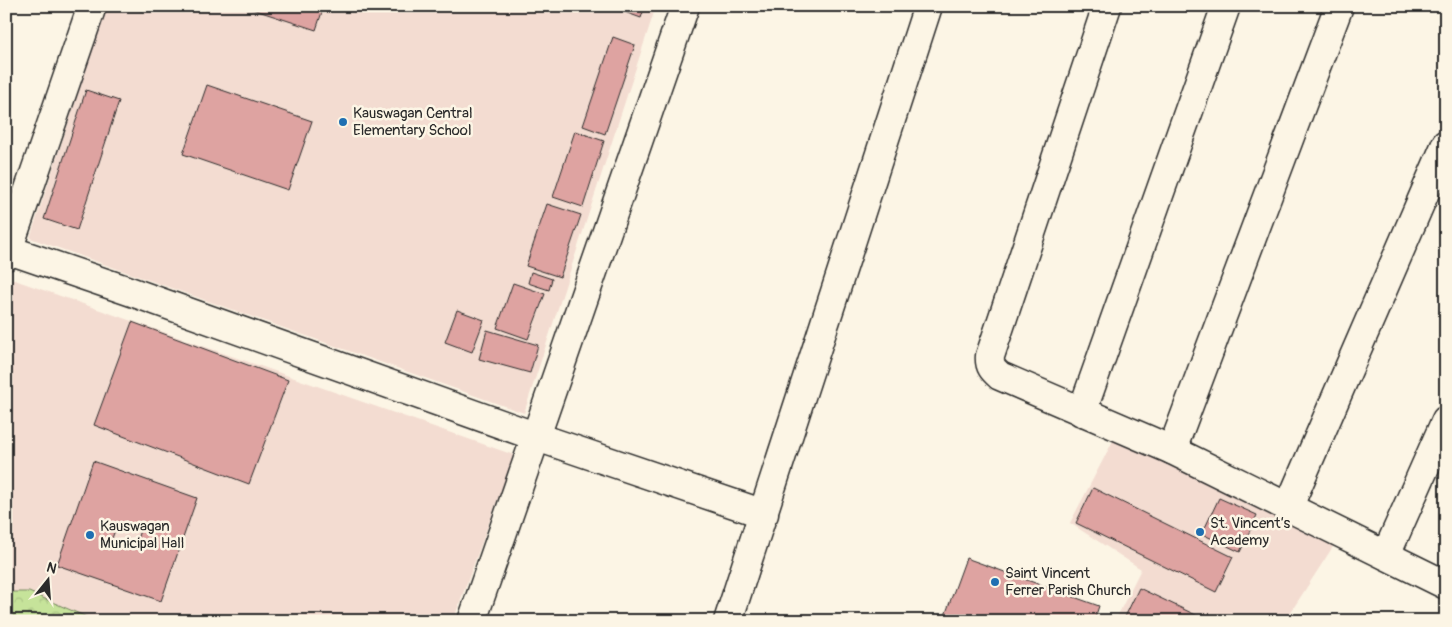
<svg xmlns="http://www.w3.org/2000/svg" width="1452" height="627" viewBox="0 0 1452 627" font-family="Pangolin,sans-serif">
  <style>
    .built { fill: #f3dcd1 }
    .forest { fill: url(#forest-crowns); stroke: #788762 }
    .building { fill: #dea3a1; stroke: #2b2b2b; fill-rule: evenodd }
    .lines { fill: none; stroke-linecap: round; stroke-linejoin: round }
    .street-casing { stroke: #2b2b2b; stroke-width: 31 }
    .street { stroke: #fcf5e5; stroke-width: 28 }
    .poi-dot { fill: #1f6fb2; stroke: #fcf5e5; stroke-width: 2 }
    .labels { text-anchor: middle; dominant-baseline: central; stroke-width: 5; stroke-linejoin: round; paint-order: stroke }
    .poi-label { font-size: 15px; fill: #2b2b2b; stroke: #fcf5e5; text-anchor: start }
  </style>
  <defs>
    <pattern id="forest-crowns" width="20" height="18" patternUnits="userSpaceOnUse" patternTransform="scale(1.25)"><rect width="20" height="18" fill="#c6e39a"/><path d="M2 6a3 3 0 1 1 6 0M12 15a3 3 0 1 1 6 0" fill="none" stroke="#aac385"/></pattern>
  </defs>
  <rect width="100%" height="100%" fill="#fcf5e5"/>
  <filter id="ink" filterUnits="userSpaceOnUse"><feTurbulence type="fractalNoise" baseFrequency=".02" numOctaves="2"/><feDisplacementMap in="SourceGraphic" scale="10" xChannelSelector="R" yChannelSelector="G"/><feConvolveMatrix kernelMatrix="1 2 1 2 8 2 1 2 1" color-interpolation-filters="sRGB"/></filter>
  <g filter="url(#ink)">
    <!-- built -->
    <g class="built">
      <path d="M107 6H656L524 413 30 238Z"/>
      <path d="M9 278 514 455 453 621H6V287Z"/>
      <path d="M1115 437 1336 542 1285 621H1115L1141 569 1070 523Z"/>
    </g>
    <!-- forest -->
    <path class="forest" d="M6 592H29L96 621H6Z"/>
    <!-- building -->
    <g class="building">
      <path d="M128 6H144L142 11Z"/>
      <path d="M243 6H324L316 30Z"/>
      <path d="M608 6H645L641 18Z"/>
      <path d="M613 37 635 45 605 134 583 126Z"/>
      <path d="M207 85 312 121 288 190 183 154Z"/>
      <path d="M86 90 119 101 77 230 44 219Z"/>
      <path d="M575 131 604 141 583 207 553 197Z"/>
      <path d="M547 204 581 215 560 277 526 266Z"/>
      <path d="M531 272 552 279 549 290 528 283Z"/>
      <path d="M513 283 545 294 528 339 497 328Z"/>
      <path d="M457 310 484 320 472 352 445 342Z"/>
      <path d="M132 322 288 380 249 484 94 425Z"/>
      <path d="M487 330 538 345 530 373 479 359Z"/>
      <path d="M93 461 197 498 161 601 57 565ZM118 522 140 530 134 549 111 541Z"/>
      <path d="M1093 488 1233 557 1216 592 1076 523Z"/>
      <path d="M1219 498 1257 515 1240 552 1202 534Z"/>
      <path d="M966 558 1099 606 1094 621H943Z"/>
      <path d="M1139 588 1202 618 1201 621H1123Z"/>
    </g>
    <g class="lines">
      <!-- street casing -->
      <g class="street-casing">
        <g id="street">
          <path d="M1107 6 990 356C989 366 993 370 1000 376L1172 450 1446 585"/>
          <path d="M6 249 132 292 537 437 764 514"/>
          <path d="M6 256 92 6"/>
          <path d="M1082 412 1226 6"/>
          <path d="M1172 450 1339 6"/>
          <path d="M1289 506 1446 144"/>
          <path d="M1386 555 1446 420"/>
          <path d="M472 621 685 6"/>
          <path d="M728 621 928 6"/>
        </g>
      </g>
      <!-- street -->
      <use href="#street" class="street"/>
    </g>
  </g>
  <!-- markers -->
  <g class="poi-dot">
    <circle cx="343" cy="122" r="5"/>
    <circle cx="1200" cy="532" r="5"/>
    <circle cx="90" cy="535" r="5"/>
    <circle cx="995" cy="582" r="5"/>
  </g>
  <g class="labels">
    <!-- poi labels -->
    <g class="poi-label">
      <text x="353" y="113">Kauswagan Central<tspan x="353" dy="17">Elementary School</tspan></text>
      <text x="1210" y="523">St. Vincent’s<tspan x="1210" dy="17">Academy</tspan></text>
      <text x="100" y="526">Kauswagan<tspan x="100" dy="17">Municipal Hall</tspan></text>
      <text x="1005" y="573">Saint Vincent<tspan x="1005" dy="17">Ferrer Parish Church</tspan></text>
    </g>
  </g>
  <!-- margin -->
  <rect width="1452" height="627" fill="none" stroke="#fcf5e5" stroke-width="25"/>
  <rect x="12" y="12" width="1427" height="602" fill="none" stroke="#2b2b2b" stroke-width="2" filter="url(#ink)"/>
  <!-- north arrow -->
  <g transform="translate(48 580) rotate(17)" stroke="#fcf5e5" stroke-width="4" paint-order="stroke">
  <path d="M0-4L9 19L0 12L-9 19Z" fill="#2b2b2b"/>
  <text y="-8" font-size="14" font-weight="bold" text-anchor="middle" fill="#2b2b2b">N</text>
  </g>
</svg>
